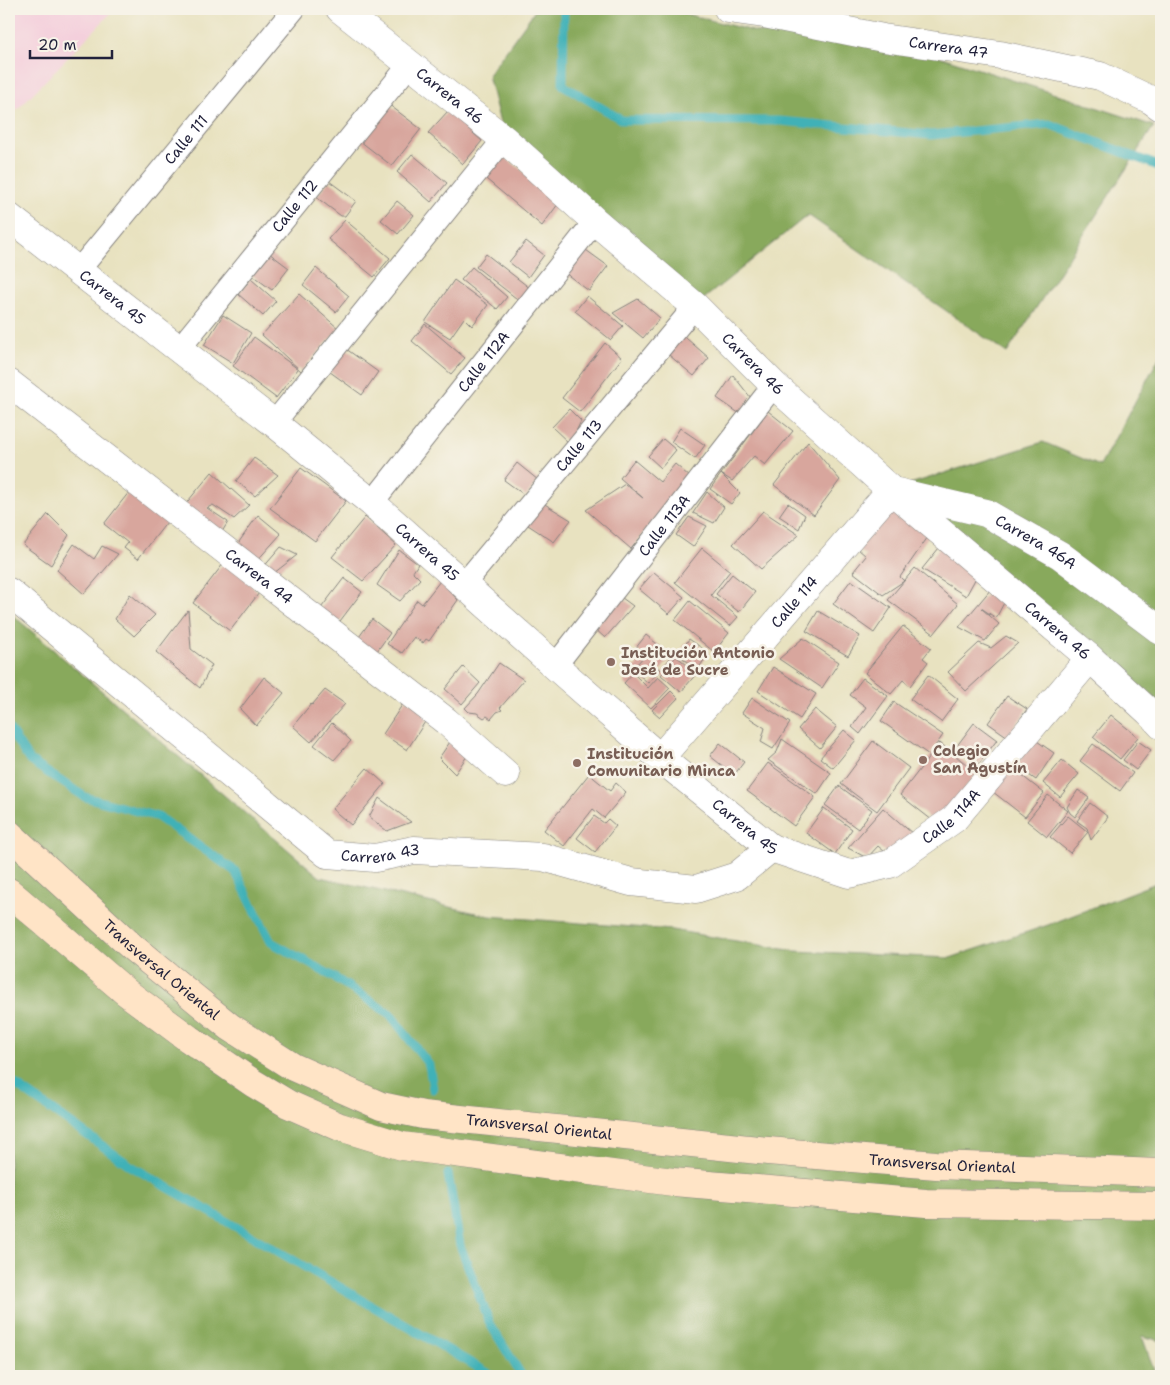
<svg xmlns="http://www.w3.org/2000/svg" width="1170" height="1385" viewBox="0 0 1170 1385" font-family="'Shantell Sans',sans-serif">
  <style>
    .built { fill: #f4cfdc }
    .forest { fill: #88a95c; stroke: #55664c }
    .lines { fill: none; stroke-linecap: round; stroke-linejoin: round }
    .stream { stroke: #40b1b7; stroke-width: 9 }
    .building { fill: #d8a69d }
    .pedestrian-casing { stroke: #85827e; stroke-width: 24 }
    .minor-casing { stroke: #85827e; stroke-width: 29 }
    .secondary-casing { stroke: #85827e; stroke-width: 29 }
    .pedestrian { stroke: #fff; stroke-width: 22 }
    .minor { stroke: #fff; stroke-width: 28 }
    .secondary { stroke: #ffe4c6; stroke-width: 28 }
    .education-dot { fill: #8d6e63; stroke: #f7f3e8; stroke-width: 2 }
    .labels { text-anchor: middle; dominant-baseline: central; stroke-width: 5; stroke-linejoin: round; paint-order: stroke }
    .street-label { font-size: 15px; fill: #22223b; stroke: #f7f3e8 }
    .education-label { font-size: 15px; font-weight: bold; fill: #785e54; stroke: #f7f3e8; text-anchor: start }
  </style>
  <rect width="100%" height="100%" fill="#f7f3e8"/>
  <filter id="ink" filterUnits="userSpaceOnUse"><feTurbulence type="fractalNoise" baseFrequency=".02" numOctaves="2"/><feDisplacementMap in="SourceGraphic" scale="10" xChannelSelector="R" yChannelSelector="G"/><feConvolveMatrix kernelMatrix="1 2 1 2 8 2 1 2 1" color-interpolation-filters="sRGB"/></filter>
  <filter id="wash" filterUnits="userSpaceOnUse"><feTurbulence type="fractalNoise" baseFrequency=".0096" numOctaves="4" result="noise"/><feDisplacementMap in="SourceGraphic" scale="20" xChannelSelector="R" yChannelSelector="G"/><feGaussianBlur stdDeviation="1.12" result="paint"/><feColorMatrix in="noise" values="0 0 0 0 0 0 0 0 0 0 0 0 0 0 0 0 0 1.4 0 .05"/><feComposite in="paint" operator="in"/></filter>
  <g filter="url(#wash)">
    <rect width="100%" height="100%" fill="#e8e2c0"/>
    <!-- built -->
    <path class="built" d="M9 9H115L9 118Z"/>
    <!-- forest -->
    <g class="forest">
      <path d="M536 9H680L686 14 757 32 883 38 1154 126 1007 353 808 215 695 306 504 139 488 75Z"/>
      <path d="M1161 354V725L891 490 1043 442 1100 466Z"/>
      <path d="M9 612 320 877 489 916 672 930 795 951 950 958 1048 925 1161 881V1341L1142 1336 1156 1376H9Z"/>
    </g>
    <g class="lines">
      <!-- stream -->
      <g class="stream">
        <path d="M564 9 563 85 622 120 780 121 931 135 1049 124 1161 167"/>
        <path d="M9 729 30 761 85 797 158 817 235 871 271 942 332 976 390 1014 429 1065 433 1089"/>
        <path d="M9 1080 131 1166 493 1376"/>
        <path d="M448 1174 460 1245 490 1324 522 1376"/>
      </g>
    </g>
    <g id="blocks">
      <!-- building -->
      <g class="building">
        <path d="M388 104 421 129 392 166 360 141Z"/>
        <path d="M448 111 482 141 463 164 428 133Z"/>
        <path d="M498 152 561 200 542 226 480 174Z"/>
        <path d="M412 154 447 183 431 202 397 172Z"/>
        <path d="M329 181 356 201 345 216H341L316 197Z"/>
        <path d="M397 201 414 215 398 234 381 220Z"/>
        <path d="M345 220 390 258 374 277 328 239Z"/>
        <path d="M526 241 544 255 528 277 509 262Z"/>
        <path d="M579 245 608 266 589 291 561 270Z"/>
        <path d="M269 253 289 268 272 290 252 275Z"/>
        <path d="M486 254 531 289 521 302 476 267Z"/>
        <path d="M472 267 507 297 497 309 461 280Z"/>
        <path d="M316 268 349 296 336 312 303 285Z"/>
        <path d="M251 279 276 301 263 316 238 294Z"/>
        <path d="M454 280 488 305 472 326 464 318 450 338 425 322Z"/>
        <path d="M299 294 339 329 301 371 262 335Z"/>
        <path d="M587 296 623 326 611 340 575 311Z"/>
        <path d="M638 299 660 318 643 338 613 313Z"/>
        <path d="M223 315 251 333 233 363 204 345Z"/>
        <path d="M425 324 465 358 451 374 412 341Z"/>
        <path d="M679 332 709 358 694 376 663 350Z"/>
        <path d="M254 337 298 369 276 398 233 366Z"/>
        <path d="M605 343 622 358 580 412 562 398Z"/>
        <path d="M342 346 378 372 362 395 326 369Z"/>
        <path d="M733 375 751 398 740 414 717 398Z"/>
        <path d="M569 409 581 421 570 444 552 427Z"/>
        <path d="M768 411 793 431 765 465 754 456 732 481 721 474 740 493 731 504 710 489 721 474 742 446Z"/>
        <path d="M680 428 705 445 695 459 671 442Z"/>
        <path d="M663 439 676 450 661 468 648 456Z"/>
        <path d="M808 442 840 480 814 515 774 485Z"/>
        <path d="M254 458 278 475 255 496 236 481Z"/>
        <path d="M634 460 660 482 675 464 690 477 631 549 586 510 625 484 643 498 620 478Z"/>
        <path d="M517 463 538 480 526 496 504 480Z"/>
        <path d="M301 468 346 501 315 541 270 508Z"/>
        <path d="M212 472 249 505 234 519 213 505 207 508 228 522 217 540 179 512Z"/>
        <path d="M133 487 171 517 138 559 124 548 128 543 104 524Z"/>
        <path d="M707 492 724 507 714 523 693 513Z"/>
        <path d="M543 503 571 520 554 542 528 525Z"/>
        <path d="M788 503 805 515 799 529 779 516Z"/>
        <path d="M892 508 930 534 900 577 904 581 883 595 853 572 866 556 858 549Z"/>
        <path d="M763 511 799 535 761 569 733 544Z"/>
        <path d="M48 514 69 535 51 565 23 545Z"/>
        <path d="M258 515 281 534 254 564 234 549Z"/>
        <path d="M365 517 396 545 363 581 332 557Z"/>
        <path d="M689 517 707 526 693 547 676 535Z"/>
        <path d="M943 543 979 572 966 596 922 569Z"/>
        <path d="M74 544 94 559 102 546 118 554 84 594 57 570Z"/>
        <path d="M281 547 297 555 269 577 261 570Z"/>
        <path d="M702 548 730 571 711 595 738 617 730 626 675 582Z"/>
        <path d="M399 550 418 564 413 572 420 579 400 601 377 585Z"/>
        <path d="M227 559 259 593 230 631 193 603Z"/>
        <path d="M915 568 958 604 934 634 888 600Z"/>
        <path d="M654 572 684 597 669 614 639 589Z"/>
        <path d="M732 574 755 592 739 612 716 594Z"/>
        <path d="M344 578 362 592 334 629 315 616Z"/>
        <path d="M851 580 891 608 874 633 833 604Z"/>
        <path d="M440 581 458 600 429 641 426 639 423 643 414 637 402 653 387 644 417 600 422 604Z"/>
        <path d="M991 589 1006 599 996 618 981 608 999 624 985 641 959 627Z"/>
        <path d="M130 594 155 615 134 636 115 619Z"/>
        <path d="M618 595 633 606 605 638 594 628Z"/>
        <path d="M690 601 729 633 714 652 675 620Z"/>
        <path d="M188 610 191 649 212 665 200 688 156 652Z"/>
        <path d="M818 611 860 636 848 656 806 631Z"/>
        <path d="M372 619 390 633 372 658 354 644Z"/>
        <path d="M903 626 931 648 923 658 928 662 910 686 903 680 891 694 865 673Z"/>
        <path d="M646 635 672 656 661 670 651 662 660 670 648 683 633 669 644 656 635 649Z"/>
        <path d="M1006 636 1018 643 966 691 948 672 979 643 991 648Z"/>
        <path d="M803 638 839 662 822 688 779 659Z"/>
        <path d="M689 639 709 653 698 669 678 655Z"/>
        <path d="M676 656 697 673 681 692 661 675Z"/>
        <path d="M499 663 524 680 500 708 502 710 497 712 491 719 487 716 484 718 477 713 469 712 465 708 478 694Z"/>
        <path d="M463 667 480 683 462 704 445 689Z"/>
        <path d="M773 667 816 694 800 719 758 691Z"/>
        <path d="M633 673 648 688 658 677 670 688 651 708 624 683Z"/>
        <path d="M928 675 958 699 941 722 910 699Z"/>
        <path d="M264 677 284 693 256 726 240 709Z"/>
        <path d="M863 678 888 696 860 734 852 727 866 707 850 695Z"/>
        <path d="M325 690 345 704 311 742 293 726 311 704 312 705Z"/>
        <path d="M671 691 678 698 660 717 652 710Z"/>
        <path d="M1007 696 1027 709 1008 737 988 723Z"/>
        <path d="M752 698 790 723 773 749 761 742 765 728 742 713Z"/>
        <path d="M406 699 430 714 407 750 383 734Z"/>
        <path d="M894 702 943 735 929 755 881 721Z"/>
        <path d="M815 709 837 727 820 748 798 729Z"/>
        <path d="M1111 715 1138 737 1120 759 1093 737Z"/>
        <path d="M332 723 351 741 334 760 314 745Z"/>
        <path d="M974 723 997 740 979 764 956 747Z"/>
        <path d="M844 730 856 740 833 768 820 758Z"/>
        <path d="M452 739 469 753 455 774 439 758Z"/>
        <path d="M782 739 831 773 817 794 768 760 777 752Z"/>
        <path d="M1034 739 1054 753 1036 780 1016 766Z"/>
        <path d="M873 741 909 768 877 811 841 784Z"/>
        <path d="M1138 741 1151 750 1136 770 1123 760Z"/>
        <path d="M720 743 744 762 734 775 710 756Z"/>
        <path d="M940 743 977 773 937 824 900 795Z"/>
        <path d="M1093 744 1133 773 1120 791 1080 761Z"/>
        <path d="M1062 760 1079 774 1060 797 1043 783Z"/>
        <path d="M768 763 815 797 794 826 747 791Z"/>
        <path d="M1007 764 1044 793 1025 817 988 788Z"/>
        <path d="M367 768 385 784 351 825 332 809Z"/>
        <path d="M589 774 610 791 616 783 626 792 604 818 593 809 564 846 544 830Z"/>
        <path d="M839 786 872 810 858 829 825 805Z"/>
        <path d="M1078 790 1089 798 1075 817 1070 813 1067 807Z"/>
        <path d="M1048 795 1068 811 1047 837 1027 821Z"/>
        <path d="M379 798 411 822 387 831 369 817Z"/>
        <path d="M1090 803 1108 817 1091 840 1087 828 1077 821Z"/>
        <path d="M824 808 852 829 835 854 806 833Z"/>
        <path d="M883 808 913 834 892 858 878 846 867 858 848 848Z"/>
        <path d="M594 816 604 823 608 819 616 826 595 852 577 838Z"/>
        <path d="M1068 816 1088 832 1070 853 1050 837Z"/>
      </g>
    </g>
  </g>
  <g filter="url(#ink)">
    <use href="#blocks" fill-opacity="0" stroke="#85827e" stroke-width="1"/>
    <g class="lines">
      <!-- pedestrian casing -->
      <g class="pedestrian-casing">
        <g id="pedestrian">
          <path id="s1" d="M78 271 294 9"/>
          <path id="s2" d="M179 349 410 64"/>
          <path d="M274 423 504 139"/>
          <path id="s3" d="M372 503 595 221"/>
          <path id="s4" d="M464 584 695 306"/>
          <path id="s5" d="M555 666 774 385"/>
        </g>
      </g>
      <!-- minor casing -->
      <g class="minor-casing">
        <g id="minor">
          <path id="s6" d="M340 9 504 139 595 221 695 306 774 385 891 490 1090 658 1149 712 1161 725"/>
          <path id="s7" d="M728 9 764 14 883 38 1000 55 1100 76 1151 100 1161 107"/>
          <path id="s8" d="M9 217 274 423 372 503 555 666 660 758 771 848 849 874 890 864 954 819 1090 658"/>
          <path id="s9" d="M9 383 446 721 506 774"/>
          <path id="s10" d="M897 492 986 513 1060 555 1161 631"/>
          <path id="s11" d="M9 592 327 854 375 858 414 850 543 857 631 882 696 889 737 876 771 848"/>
          <path id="s12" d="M660 758 891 490"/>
        </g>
      </g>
      <!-- secondary casing -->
      <g class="secondary-casing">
        <g id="secondary">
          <path id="s13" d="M9 834 132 947 230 1027 293 1067 381 1106 423 1115 768 1151 936 1165 1161 1173"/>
          <path d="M9 892 126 992 189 1039 253 1083 288 1104 340 1127 402 1146 673 1182 926 1203 1161 1206"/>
        </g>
      </g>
      <!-- pedestrian -->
      <use href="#pedestrian" class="pedestrian"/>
      <!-- minor -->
      <use href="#minor" class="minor"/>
      <!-- secondary -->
      <use href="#secondary" class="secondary"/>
    </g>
  </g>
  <!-- markers -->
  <g class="education-dot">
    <circle cx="611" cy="662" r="5"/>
    <circle cx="923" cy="760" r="5"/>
    <circle cx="577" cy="763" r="5"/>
  </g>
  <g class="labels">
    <!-- street labels -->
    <g class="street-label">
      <text stroke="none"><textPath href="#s7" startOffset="224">Carrera 47</textPath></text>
      <text stroke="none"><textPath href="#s6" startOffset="140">Carrera 46</textPath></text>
      <text stroke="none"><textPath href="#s1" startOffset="170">Calle 111</textPath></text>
      <text stroke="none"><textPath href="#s2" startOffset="184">Calle 112</textPath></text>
      <text stroke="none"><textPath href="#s8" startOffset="131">Carrera 45</textPath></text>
      <text stroke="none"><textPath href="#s3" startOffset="180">Calle 112A</textPath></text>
      <text stroke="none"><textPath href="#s6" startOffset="545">Carrera 46</textPath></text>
      <text stroke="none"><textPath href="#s4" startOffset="180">Calle 113</textPath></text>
      <text stroke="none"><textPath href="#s5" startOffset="178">Calle 113A</textPath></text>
      <text stroke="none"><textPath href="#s10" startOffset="149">Carrera 46A</textPath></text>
      <text stroke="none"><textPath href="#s8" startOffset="536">Carrera 45</textPath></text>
      <text stroke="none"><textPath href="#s9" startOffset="316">Carrera 44</textPath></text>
      <text stroke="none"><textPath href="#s12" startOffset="206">Calle 114</textPath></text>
      <text stroke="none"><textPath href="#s6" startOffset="950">Carrera 46</textPath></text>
      <text stroke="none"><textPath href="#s8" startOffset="1192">Calle 114A</textPath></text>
      <text stroke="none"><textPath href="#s8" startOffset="956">Carrera 45</textPath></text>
      <text stroke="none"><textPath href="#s11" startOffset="466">Carrera 43</textPath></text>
      <text stroke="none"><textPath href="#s13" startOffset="204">Transversal Oriental</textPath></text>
      <text stroke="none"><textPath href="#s13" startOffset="624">Transversal Oriental</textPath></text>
      <text stroke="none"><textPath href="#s13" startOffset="1029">Transversal Oriental</textPath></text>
    </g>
    <!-- education labels -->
    <g class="education-label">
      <text x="621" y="653">Institución Antonio<tspan x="621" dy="17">José de Sucre</tspan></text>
      <text x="933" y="751">Colegio<tspan x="933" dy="17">San Agustín</tspan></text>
      <text x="587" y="754">Institución<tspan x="587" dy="17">Comunitario Minca</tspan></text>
    </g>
  </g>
  <!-- margin -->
  <rect width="1170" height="1385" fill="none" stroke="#f7f3e8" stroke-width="30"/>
  <!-- scale -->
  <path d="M30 50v8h82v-8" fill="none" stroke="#22223b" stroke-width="2.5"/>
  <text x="38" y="50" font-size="15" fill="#22223b" stroke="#f7f3e8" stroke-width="4" paint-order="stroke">20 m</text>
</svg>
